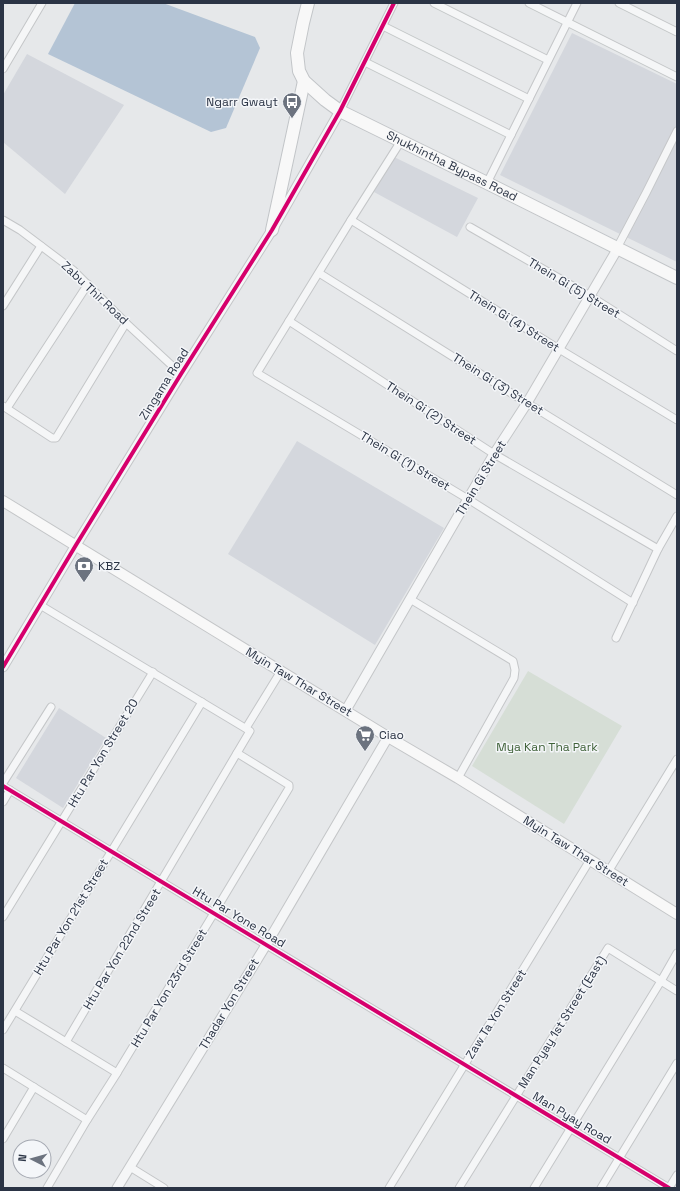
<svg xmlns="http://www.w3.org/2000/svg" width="680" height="1191" viewBox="0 0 680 1191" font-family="'Space Grotesk',sans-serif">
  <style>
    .built { fill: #d4d7dd }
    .green { fill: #d6ded6 }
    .water { fill: #b4c4d5 }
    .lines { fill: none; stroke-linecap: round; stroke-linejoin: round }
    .minor-casing { stroke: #c4c6c8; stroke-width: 9 }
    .tertiary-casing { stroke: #c4c6c8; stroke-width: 11 }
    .secondary-casing { stroke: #c4c6c8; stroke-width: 12 }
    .primary-casing { stroke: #c2c5c8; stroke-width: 14 }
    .minor { stroke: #f5f6f7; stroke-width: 7 }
    .tertiary { stroke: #f5f6f7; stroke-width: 9 }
    .secondary { stroke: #f8f8f8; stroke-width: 10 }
    .primary { stroke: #f8f8f8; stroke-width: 12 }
    .cycleway-casing { stroke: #f4f6f9; stroke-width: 6 }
    .cycleway { stroke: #d6006c; stroke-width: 4 }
    .labels { text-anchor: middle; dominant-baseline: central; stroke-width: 3; stroke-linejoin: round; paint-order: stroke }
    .poi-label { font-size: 12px; fill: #2b3445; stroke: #f4f6f9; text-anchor: start }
    .street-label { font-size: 12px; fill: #2b3445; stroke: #f4f6f9 }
    .park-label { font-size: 12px; fill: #3f6138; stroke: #f4f6f9 }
  </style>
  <rect width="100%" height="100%" fill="#e6e8ea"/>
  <!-- built -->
  <g class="built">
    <path d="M572 33 677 84V262L500 175Z"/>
    <path d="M27 54 124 105 65 194 3 142V95Z"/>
    <path d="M392 156 478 198 457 237 374 192Z"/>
    <path d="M297 441 444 528 375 645 228 554Z"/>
    <path d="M59 708 106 738 63 808 16 778Z"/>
  </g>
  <!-- green -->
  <path class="green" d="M528 671 622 726 564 824 472 766Z"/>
  <!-- water -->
  <path class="water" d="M75 3H163L255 37 260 48 226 128 211 132 48 54Z"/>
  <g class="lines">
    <!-- minor casing -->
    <g class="minor-casing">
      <g id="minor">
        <path d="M434 3 548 60"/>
        <path d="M529 3 677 77"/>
        <path d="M619 3 677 32"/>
        <path d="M383 26 529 99"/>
        <path d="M365 62 511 135"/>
        <path d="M3 69 42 3"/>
        <path d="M340 111 394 3"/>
        <path d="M401 141 351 220 257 373 468 499 633 603"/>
        <path d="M487 183 577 3"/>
        <path d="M3 220 20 230 73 270 126 323 181 374"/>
        <path d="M351 220 559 349 677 420"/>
        <path d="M470 227 590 296 677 351"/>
        <path d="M617 248 646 193 677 131"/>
        <path d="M319 273 527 403 677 495"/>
        <path d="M3 306 41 246"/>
        <path d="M289 321 494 454 658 549"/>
        <path d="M3 406 52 438H56L126 323"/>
        <path d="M7 408 88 284"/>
        <path d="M410 599 513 661 515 670 514 678 458 778"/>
        <path d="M40 605 250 731 66 1042"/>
        <path d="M616 638 658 549 677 516"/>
        <path d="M246 728 281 671"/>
        <path d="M3 783 51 707"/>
        <path d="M3 786 669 1188"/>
        <path d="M3 802 10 790"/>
        <path d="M608 872 677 759"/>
        <path d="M3 917 153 672"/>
        <path d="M15 1011 117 1073"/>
        <path d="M3 1030 202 702"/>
        <path d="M3 1068 87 1120"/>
        <path d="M3 1139 34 1087"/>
        <path d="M130 1167 164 1188"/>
        <path d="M47 1188 87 1120 117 1073 214 913 289 788V785L237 753"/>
        <path d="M389 1188 590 860"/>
        <path d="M459 1188 608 948 677 991"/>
        <path d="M534 1188 661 981 677 953"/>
        <path d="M601 1188 677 1063"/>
        <path d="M669 1188 677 1175"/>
      </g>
    </g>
    <!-- tertiary casing -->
    <g class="tertiary-casing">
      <g id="tertiary">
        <path d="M3 667 76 545 181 374 272 230 340 111"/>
        <path d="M346 710 494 454 527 403 618 248"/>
        <path d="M117 1188 266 945 388 737"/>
      </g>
    </g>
    <!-- secondary casing -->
    <g class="secondary-casing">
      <path id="secondary" d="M3 501 388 737 458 778 677 914"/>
    </g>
    <!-- primary casing -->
    <g class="primary-casing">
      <g id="primary">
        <path id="s1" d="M308 3 303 23 297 53 299 71 304 81 325 100 340 111 401 141 487 183 677 278"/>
        <path d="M272 230 304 81"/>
      </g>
    </g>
    <!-- minor -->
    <use href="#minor" class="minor"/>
    <!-- tertiary -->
    <use href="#tertiary" class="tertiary"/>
    <!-- secondary -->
    <use href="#secondary" class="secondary"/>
    <!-- primary -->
    <use href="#primary" class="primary"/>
    <!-- cycleway casing -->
    <g class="cycleway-casing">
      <g id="cycleway">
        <path d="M3 667 76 545 181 374 272 230 340 111 394 3"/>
        <path d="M3 786 669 1188"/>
      </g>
    </g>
    <!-- cycleway -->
    <use href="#cycleway" class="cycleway"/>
  </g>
  <!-- icons -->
  <defs>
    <g id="bus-pin" transform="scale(1)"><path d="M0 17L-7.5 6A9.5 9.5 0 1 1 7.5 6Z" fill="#6c737f" stroke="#f4f6f9"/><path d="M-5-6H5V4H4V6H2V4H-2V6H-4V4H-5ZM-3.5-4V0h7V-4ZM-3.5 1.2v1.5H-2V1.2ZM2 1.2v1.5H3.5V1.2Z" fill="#fff"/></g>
    <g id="bank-pin" transform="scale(1)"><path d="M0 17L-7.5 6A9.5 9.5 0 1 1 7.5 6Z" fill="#6c737f" stroke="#f4f6f9"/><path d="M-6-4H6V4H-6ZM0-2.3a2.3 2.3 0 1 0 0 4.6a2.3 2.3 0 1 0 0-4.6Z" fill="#fff"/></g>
    <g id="supermarket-pin" transform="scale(1)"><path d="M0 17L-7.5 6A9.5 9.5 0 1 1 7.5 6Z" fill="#6c737f" stroke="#f4f6f9"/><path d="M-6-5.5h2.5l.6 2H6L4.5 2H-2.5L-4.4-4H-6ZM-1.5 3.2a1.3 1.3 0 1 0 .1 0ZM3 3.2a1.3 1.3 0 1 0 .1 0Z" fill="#fff"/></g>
  </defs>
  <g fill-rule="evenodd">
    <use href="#bus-pin" x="292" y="102"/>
    <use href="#bank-pin" x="84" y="566"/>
    <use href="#supermarket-pin" x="365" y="735"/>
  </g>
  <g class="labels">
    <!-- poi labels -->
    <g class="poi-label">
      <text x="278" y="102" text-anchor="end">Ngarr Gwayt</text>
      <text x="98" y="566">KBZ</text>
      <text x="379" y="735">Ciao</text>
    </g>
    <!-- street labels -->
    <g class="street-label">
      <text stroke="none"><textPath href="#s1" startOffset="252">Shukhintha Bypass Road</textPath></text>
      <text transform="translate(574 288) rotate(31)">Thein Gi (5) Street</text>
      <text transform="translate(95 293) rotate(43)">Zabu Thir Road</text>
      <text transform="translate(514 321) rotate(32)">Thein Gi (4) Street</text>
      <text transform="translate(164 384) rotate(-58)">Zingama Road</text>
      <text transform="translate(498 384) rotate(32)">Thein Gi (3) Street</text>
      <text transform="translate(431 413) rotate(33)">Thein Gi (2) Street</text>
      <text transform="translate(405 461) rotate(31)">Thein Gi (1) Street</text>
      <text transform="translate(481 478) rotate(-59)">Thein Gi Street</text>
      <text transform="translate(299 682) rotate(31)">Myin Taw Thar Street</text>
      <text transform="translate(103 753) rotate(-59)">Htu Par Yon Street 20</text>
      <text transform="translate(576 851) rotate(32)">Myin Taw Thar Street</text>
      <text transform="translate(71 917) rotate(-59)">Htu Par Yon 21st Street</text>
      <text transform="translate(239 917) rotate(31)">Htu Par Yone Road</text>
      <text transform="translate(122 949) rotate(-59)">Htu Par Yon 22nd Street</text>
      <text transform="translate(169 988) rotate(-59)">Htu Par Yon 23rd Street</text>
      <text transform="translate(229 1004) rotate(-59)">Thadar Yon Street</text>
      <text transform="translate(496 1014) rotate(-58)">Zaw Ta Yon Street</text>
      <text transform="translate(562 1022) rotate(-58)">Man Pyay 1st Street (East)</text>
      <text transform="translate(572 1118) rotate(31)">Man Pyay Road</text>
    </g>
    <!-- park labels -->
    <g class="park-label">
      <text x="547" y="747">Mya Kan Tha Park</text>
    </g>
  </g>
  <!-- border -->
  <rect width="680" height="1191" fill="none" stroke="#2b3445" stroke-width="8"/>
  <!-- north arrow -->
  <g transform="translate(32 1159) rotate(276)"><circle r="19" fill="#f4f6f9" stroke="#a4a8b1"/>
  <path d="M0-3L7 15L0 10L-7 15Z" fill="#6c737f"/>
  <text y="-6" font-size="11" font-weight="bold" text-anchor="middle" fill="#2b3445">N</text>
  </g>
</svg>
